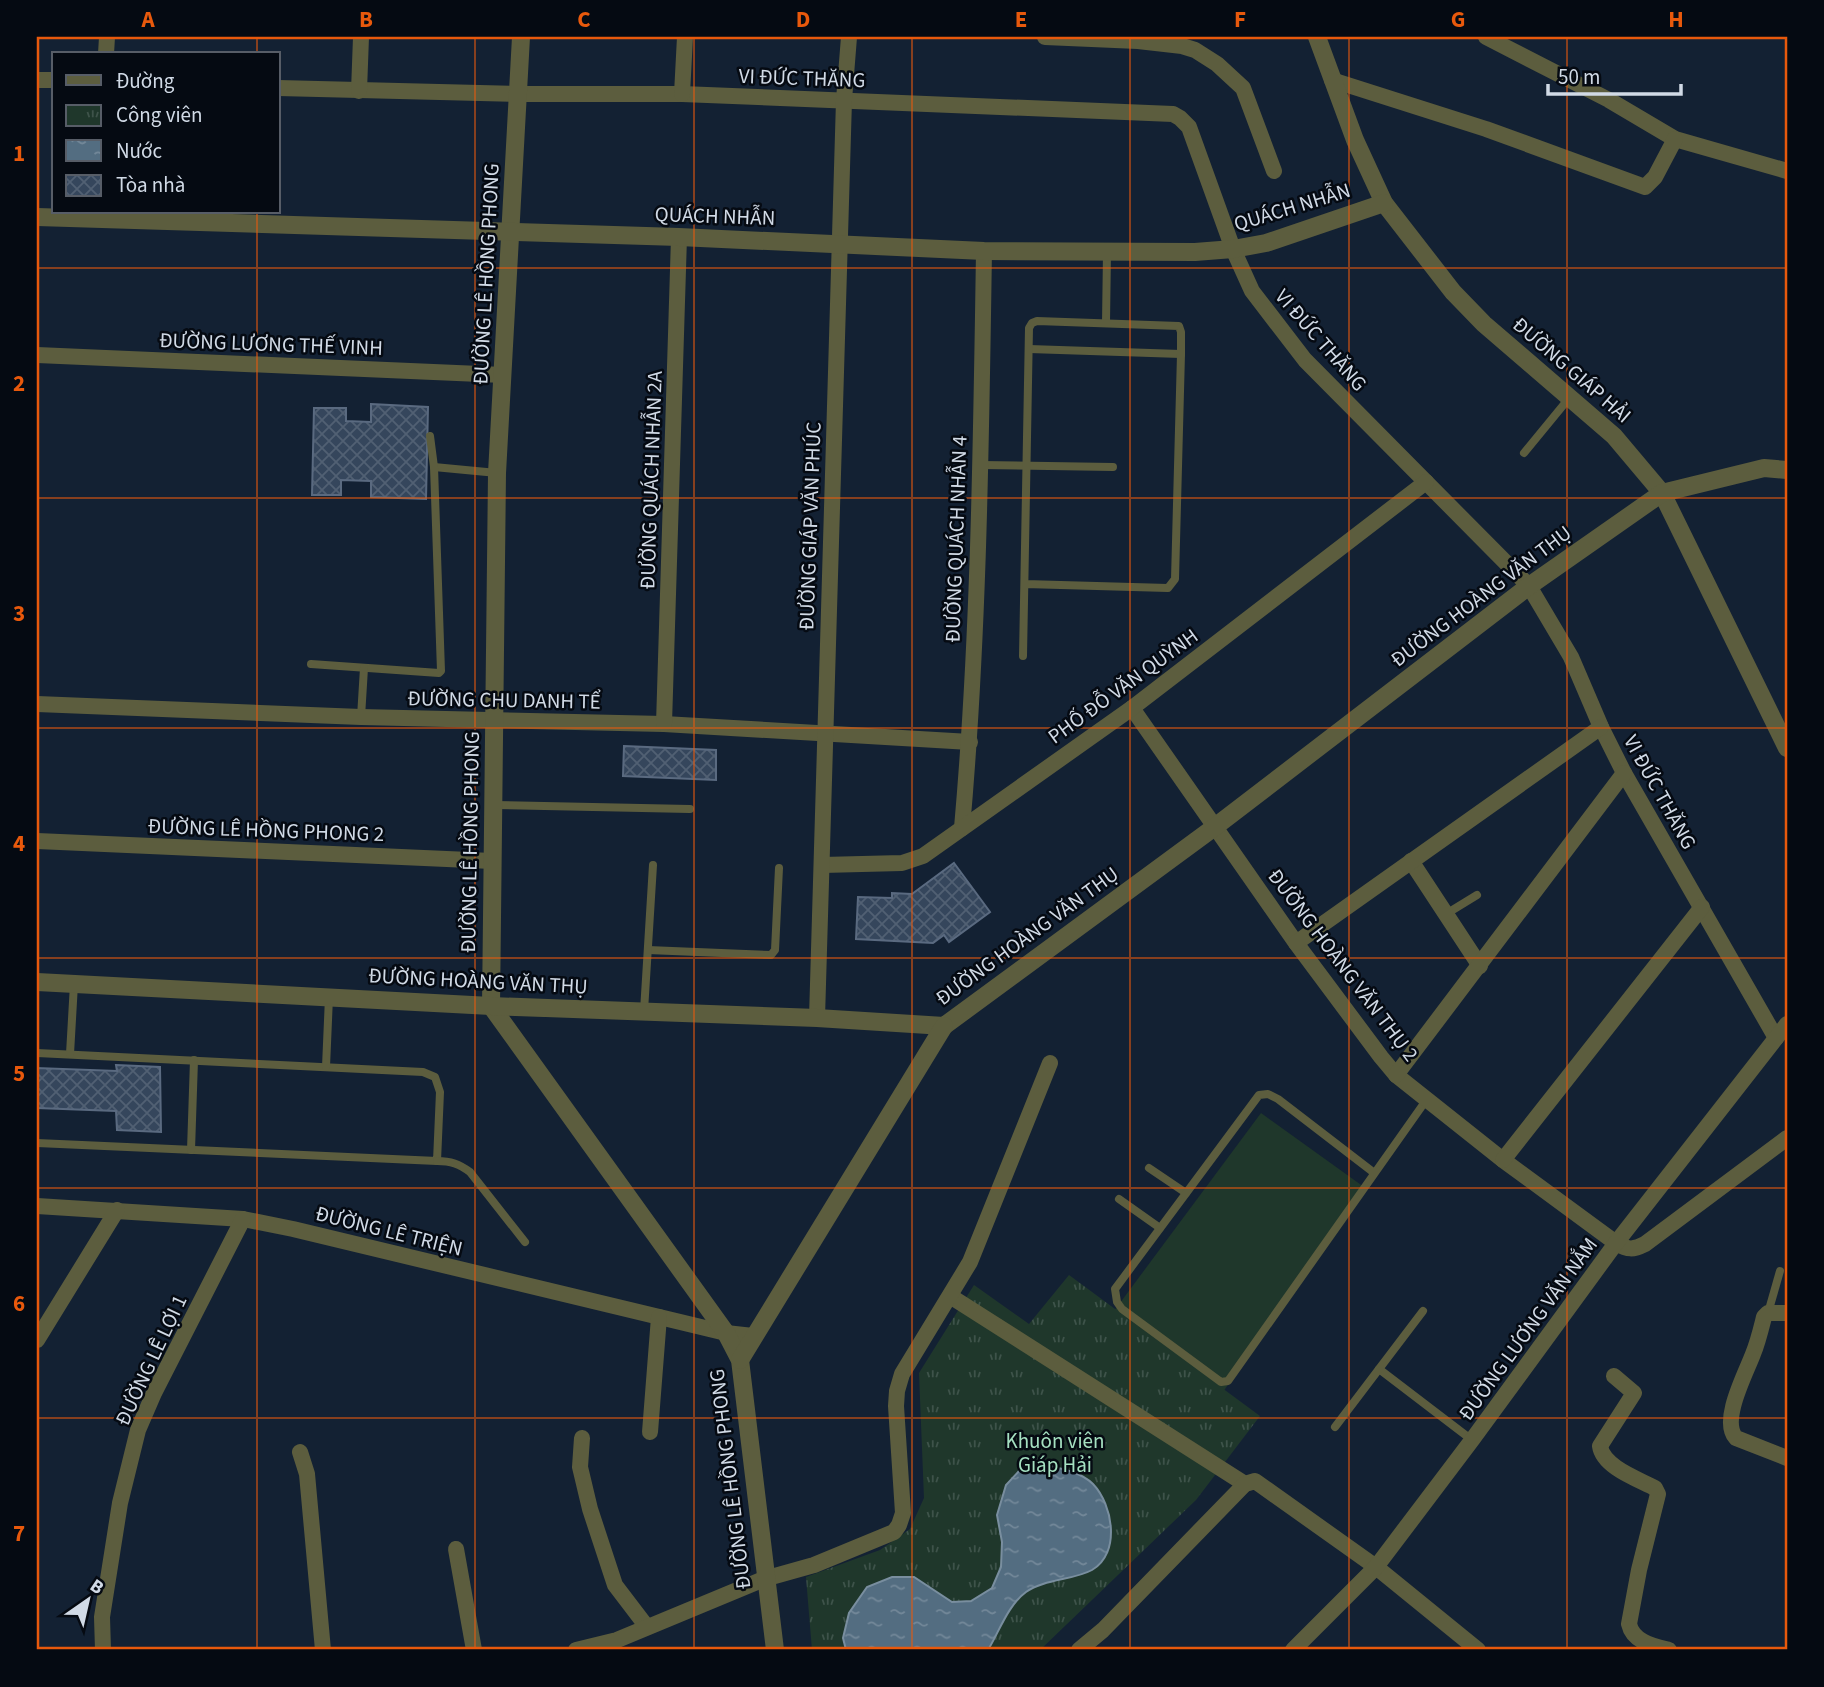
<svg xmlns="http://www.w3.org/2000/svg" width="1824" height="1687" viewBox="0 0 1824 1687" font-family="'Source Sans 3',sans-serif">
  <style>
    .grass { fill: #1f372b }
    .park { fill: url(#park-tufts) }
    .water { fill: url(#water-ripples); stroke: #798e9f; stroke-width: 2 }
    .building { fill: url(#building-cross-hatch); stroke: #5a6a80; stroke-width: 2 }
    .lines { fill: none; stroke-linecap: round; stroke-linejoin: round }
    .service { stroke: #5c5d3e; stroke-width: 8 }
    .minor { stroke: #5c5d3e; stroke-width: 16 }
    .tertiary { stroke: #5c5d3e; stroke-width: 18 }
    .grid { fill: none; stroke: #e8590c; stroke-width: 2; stroke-opacity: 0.55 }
    .labels { text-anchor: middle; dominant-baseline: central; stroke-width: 5; stroke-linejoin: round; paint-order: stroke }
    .street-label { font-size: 21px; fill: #d1dae6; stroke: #050a12 }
    .park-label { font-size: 21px; fill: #a5e0c1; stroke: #050a12 }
    .neatline { fill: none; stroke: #e8590c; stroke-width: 2.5 }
    .grid-label { font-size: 23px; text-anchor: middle; font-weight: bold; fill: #e8590c }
  </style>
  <defs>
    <pattern id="park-tufts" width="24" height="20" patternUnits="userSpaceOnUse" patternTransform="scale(1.75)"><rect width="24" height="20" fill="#1f372b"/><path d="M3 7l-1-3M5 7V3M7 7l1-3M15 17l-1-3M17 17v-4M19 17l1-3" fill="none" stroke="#3e534a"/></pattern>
    <pattern id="water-ripples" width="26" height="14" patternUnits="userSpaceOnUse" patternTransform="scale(1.75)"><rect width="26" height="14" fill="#536d81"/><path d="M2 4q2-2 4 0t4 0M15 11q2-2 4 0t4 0" fill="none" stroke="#738899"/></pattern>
    <pattern id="building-cross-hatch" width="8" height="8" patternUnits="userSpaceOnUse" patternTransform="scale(1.75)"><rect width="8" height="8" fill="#35465c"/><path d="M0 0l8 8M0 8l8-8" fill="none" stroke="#516073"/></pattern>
  </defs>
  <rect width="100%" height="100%" fill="#132133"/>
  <!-- grass -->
  <path class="grass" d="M1261 1113 1364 1187 1223 1392 1111 1315Z"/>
  <!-- park -->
  <path class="park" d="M1069 1275 1260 1416 1196 1500 1040 1650H812L806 1577 880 1550 910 1529 924 1498 919 1373 974 1285 1029 1324Z"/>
  <!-- water -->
  <path class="water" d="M1049 1466C1064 1469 1082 1473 1093 1484 1113 1505 1121 1553 1092 1570 1074 1580 1044 1579 1026 1592 1008 1605 999 1632 988 1650H846L843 1638 849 1613 867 1587 892 1577H914L952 1602 971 1601 992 1588 1001 1567 1002 1542 997 1515 1006 1485 1020 1470Z"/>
  <!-- building -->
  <g class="building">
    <path d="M371 404 428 407 426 499 371 497V481L341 480V495H312L314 408H346V421L371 422Z"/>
    <path d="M624 746 716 750V780L623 776Z"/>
    <path d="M954 863 990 912 949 942 944 935 933 943 856 939 858 897 892 898V893L912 894Z"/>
    <path d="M116 1065 160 1067 161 1132 117 1130 116 1111 37 1108V1068L117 1071Z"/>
  </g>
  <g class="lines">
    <!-- service -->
    <g class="service">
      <path d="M1106 323 1107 252"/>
      <path d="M1029 349 1181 354"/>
      <path d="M1524 453 1570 397"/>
      <path d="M981 465 1113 467"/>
      <path d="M434 467 497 473"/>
      <path d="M1023 656 1029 328 1032 323 1037 321 1179 326 1181 332V354L1175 579 1168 588 1025 584"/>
      <path d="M311 664 439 673 441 671 434 467 430 436"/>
      <path d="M361 717 364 668"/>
      <path d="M493 805 690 809"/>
      <path d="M1446 914 1477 895"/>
      <path d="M648 950 771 955 775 950 779 868"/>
      <path d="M644 1011 653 865"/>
      <path d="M37 1053 423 1072 435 1077 440 1092 437 1161 37 1143"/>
      <path d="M70 1054 74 984"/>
      <path d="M326 1067 329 997"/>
      <path d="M191 1150 194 1060"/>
      <path d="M437 1161C451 1161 459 1164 470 1172L525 1242"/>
      <path d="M1149 1168 1186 1193"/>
      <path d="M1373 1172 1278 1099 1268 1094 1259 1095 1115 1289 1117 1302 1122 1309 1221 1382 1228 1381 1427 1099"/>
      <path d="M1119 1199 1160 1228"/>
      <path d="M1768 1313 1780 1271"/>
      <path d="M1379 1369 1472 1440"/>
      <path d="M1335 1427 1423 1311"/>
    </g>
    <!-- minor -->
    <g class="minor">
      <path d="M1045 37 1138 41 1182 46 1195 50 1217 64 1243 88 1274 171"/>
      <path d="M1486 37 1609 100 1675 139 1787 171"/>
      <path d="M106 54 107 37"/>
      <path d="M37 80H54"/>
      <path d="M1332 80 1486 129 1645 187 1655 177 1675 139"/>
      <path d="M278 88 518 94H682L1173 114 1180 118 1189 127 1233 249 1252 291 1305 360 1529 586 1571 657 1601 727 1624 773 1776 1038"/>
      <path d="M359 91 361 37"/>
      <path d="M682 94 685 37"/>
      <path d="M37 355 503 375"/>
      <path d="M37 704 361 717 664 724 970 742"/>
      <path d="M1132 708 1296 943 1381 1057 1396 1075 1503 1160 1616 1243C1628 1250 1633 1250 1645 1244L1787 1138"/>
      <path d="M664 724 679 237"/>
      <path d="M962 828C979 636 981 443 984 251"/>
      <path d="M37 841 492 861"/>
      <path d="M1411 861 1480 966"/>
      <path d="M822 865 902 863 923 856 1132 708 1426 482"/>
      <path d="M1296 943 1601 727"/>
      <path d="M817 1018 844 100 849 37"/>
      <path d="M1396 1075 1624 773"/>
      <path d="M1503 1160 1702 907"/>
      <path d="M37 1206 243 1219 293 1229 726 1333 753 1336"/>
      <path d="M950 1296 1245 1484"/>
      <path d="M1787 1313H1768L1764 1317C1761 1329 1758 1342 1753 1354 1746 1373 1720 1421 1736 1438L1787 1458"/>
      <path d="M37 1340 117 1210"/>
      <path d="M1614 1376 1634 1393 1600 1446C1603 1467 1638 1479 1655 1488L1658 1494 1639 1570 1629 1624C1633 1642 1653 1646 1669 1650"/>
      <path d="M650 1432 659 1317"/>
      <path d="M582 1438 580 1467 590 1509 615 1585 647 1627"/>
      <path d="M300 1452 307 1474 323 1650"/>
      <path d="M456 1549 474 1650"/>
      <path d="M103 1650 102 1617 120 1503 138 1430 154 1393 243 1219"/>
      <path d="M576 1650 617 1640 764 1579 814 1565 894 1532 899 1525 903 1513 896 1406 897 1391 902 1374 970 1262 1050 1063"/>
      <path d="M1079 1650 1103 1630 1245 1484 1255 1481 1376 1567 1478 1650"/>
      <path d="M1293 1650 1376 1567 1472 1440 1616 1243 1787 1024"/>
    </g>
    <!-- tertiary -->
    <g class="tertiary">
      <path d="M521 37 497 473 491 1006 726 1333 740 1360 775 1650"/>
      <path d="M1317 37 1355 140 1384 203 1453 292 1484 324 1614 436 1662 493 1787 748"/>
      <path d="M37 217 679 237 984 251 1195 252 1233 249 1266 243 1384 203"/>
      <path d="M37 982 491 1006 817 1018 944 1026 1216 826 1529 586 1662 493 1764 468 1787 470"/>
      <path d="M740 1360 944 1026"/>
    </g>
  </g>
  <!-- grid -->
  <path class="grid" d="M257 37V54M475 37V1650M694 37V1650M912 37V1650M1130 37V1650M1349 37V1650M1567 37V1650M257 212V1650M37 268H1787M37 498H1787M37 728H1787M37 958H1787M37 1188H1787M37 1418H1787"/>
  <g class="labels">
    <!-- street labels -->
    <g class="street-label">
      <text transform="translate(802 78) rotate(2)">VI ĐỨC THĂNG</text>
      <text transform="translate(1292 207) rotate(-17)">QUÁCH NHẪN</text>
      <text transform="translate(715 216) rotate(2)">QUÁCH NHẪN</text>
      <text transform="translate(486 274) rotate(-87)">ĐƯỜNG LÊ HỒNG PHONG</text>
      <text transform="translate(1321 340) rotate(49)">VI ĐỨC THĂNG</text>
      <text transform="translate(271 344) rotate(2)">ĐƯỜNG LƯƠNG THẾ VINH</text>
      <text transform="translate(1572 370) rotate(41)">ĐƯỜNG GIÁP HẢI</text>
      <text transform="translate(651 480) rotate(-88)">ĐƯỜNG QUÁCH NHẪN 2A</text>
      <text transform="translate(810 526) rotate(-88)">ĐƯỜNG GIÁP VĂN PHÚC</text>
      <text transform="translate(956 539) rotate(-88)">ĐƯỜNG QUÁCH NHẪN 4</text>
      <text transform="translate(1481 596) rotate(-37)">ĐƯỜNG HOÀNG VĂN THỤ</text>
      <text transform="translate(1123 686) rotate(-36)">PHỐ ĐỖ VĂN QUỲNH</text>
      <text transform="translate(504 700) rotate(1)">ĐƯỜNG CHU DANH TỂ</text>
      <text transform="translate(1660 792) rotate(61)">VI ĐỨC THĂNG</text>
      <text transform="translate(266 830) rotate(2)">ĐƯỜNG LÊ HỒNG PHONG 2</text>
      <text transform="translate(470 842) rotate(-89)">ĐƯỜNG LÊ HỒNG PHONG</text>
      <text transform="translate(1027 936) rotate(-36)">ĐƯỜNG HOÀNG VĂN THỤ</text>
      <text transform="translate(1343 965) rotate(53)">ĐƯỜNG HOÀNG VĂN THỤ 2</text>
      <text transform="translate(478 981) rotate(3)">ĐƯỜNG HOÀNG VĂN THỤ</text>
      <text transform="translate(389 1231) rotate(14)">ĐƯỜNG LÊ TRIỆN</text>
      <text transform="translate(1528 1329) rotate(-54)">ĐƯỜNG LƯƠNG VĂN NẮM</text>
      <text transform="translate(151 1360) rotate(-65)">ĐƯỜNG LÊ LỢI 1</text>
      <text transform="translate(730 1479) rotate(-97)">ĐƯỜNG LÊ HỒNG PHONG</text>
    </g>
    <!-- park labels -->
    <g class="park-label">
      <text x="1055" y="1441">Khuôn viên<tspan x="1055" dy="24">Giáp Hải</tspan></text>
    </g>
  </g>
  <!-- border -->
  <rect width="1824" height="1687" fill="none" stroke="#050a12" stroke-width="77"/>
  <!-- legend -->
  <rect x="52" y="52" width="228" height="161" fill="#050a12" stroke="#575d67" stroke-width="2"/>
  <rect x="66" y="75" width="35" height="10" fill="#5c5d3e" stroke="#575d67" stroke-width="2"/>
  <text x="116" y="88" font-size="21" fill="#d1dae6">Đường</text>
  <rect x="66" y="105" width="35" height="21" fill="url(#park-tufts)" stroke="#575d67" stroke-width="2"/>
  <text x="116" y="122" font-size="21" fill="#d1dae6">Công viên</text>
  <rect x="66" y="140" width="35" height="21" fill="url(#water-ripples)" stroke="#575d67" stroke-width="2"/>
  <text x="116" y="158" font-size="21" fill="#d1dae6">Nước</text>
  <rect x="66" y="175" width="35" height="21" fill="url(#building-cross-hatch)" stroke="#575d67" stroke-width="2"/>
  <text x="116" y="192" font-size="21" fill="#d1dae6">Tòa nhà</text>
  <!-- north arrow -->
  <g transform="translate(88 1600) rotate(34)" stroke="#050a12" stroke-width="5" paint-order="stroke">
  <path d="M0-5L12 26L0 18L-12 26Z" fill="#d1dae6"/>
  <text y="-10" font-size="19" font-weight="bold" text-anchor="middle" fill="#d1dae6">B</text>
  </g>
  <!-- scale -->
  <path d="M1548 84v10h133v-10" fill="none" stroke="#d1dae6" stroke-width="3.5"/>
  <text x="1558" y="84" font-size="21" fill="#d1dae6" stroke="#050a12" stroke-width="5" paint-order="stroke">50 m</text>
  <rect x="38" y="38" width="1748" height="1610" class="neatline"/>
  <g class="grid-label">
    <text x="148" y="27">A</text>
    <text x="366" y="27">B</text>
    <text x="584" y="27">C</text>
    <text x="803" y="27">D</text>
    <text x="1021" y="27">E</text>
    <text x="1240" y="27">F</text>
    <text x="1458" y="27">G</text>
    <text x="1676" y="27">H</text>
    <text x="19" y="161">1</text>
    <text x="19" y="391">2</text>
    <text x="19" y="621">3</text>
    <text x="19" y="851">4</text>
    <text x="19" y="1081">5</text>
    <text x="19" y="1311">6</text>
    <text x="19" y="1541">7</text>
  </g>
</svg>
